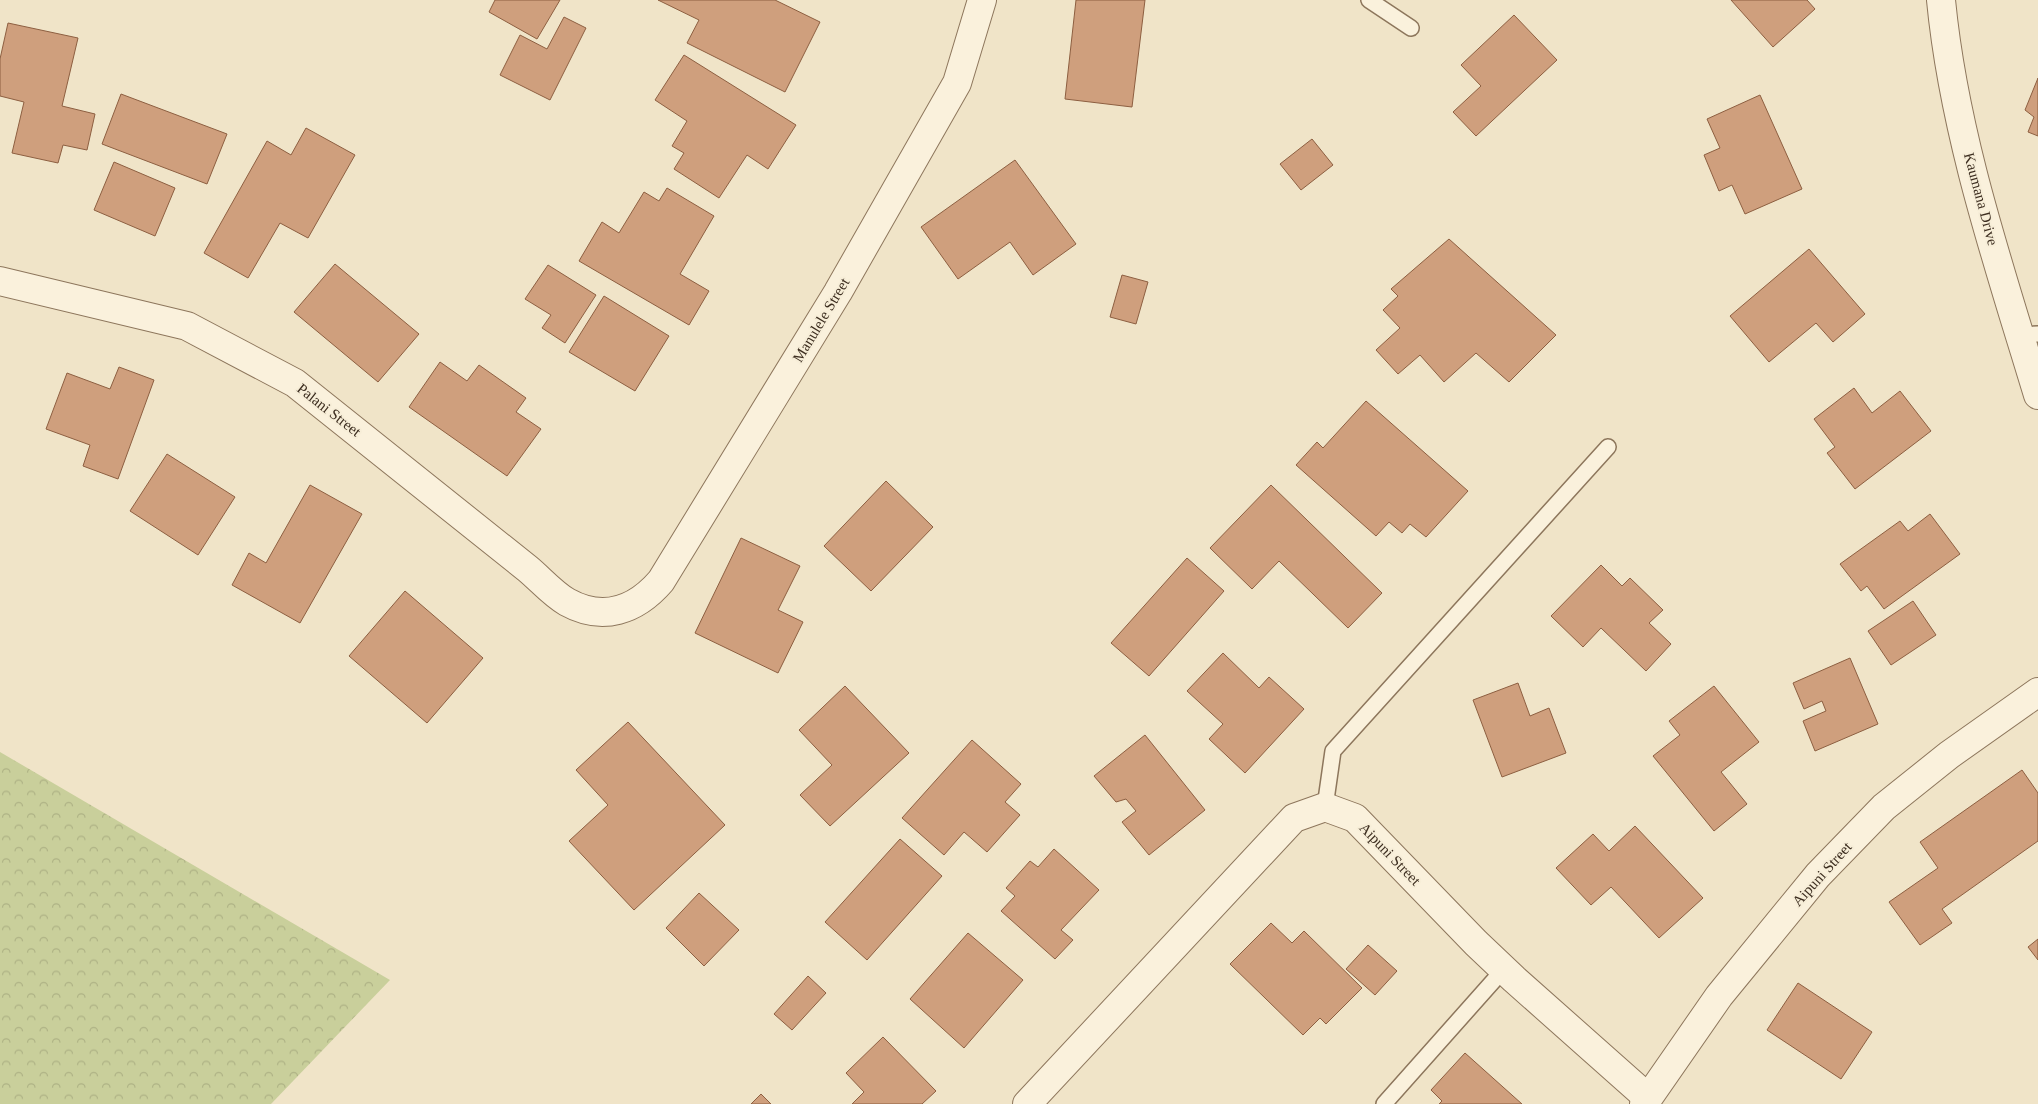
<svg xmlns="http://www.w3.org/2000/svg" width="2038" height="1104" viewBox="0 0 2038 1104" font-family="Georgia,serif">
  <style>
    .forest { fill: url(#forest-crowns) }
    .building { fill: #cf9f7d; stroke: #8d5f41 }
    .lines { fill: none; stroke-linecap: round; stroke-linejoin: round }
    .service-casing { stroke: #8d765c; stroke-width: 18 }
    .minor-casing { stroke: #8d765c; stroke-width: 30 }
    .tertiary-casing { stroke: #8d765c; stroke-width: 30 }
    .service { stroke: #faf1dc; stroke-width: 15 }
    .minor { stroke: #faf1dc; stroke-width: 28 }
    .tertiary { stroke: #faf1dc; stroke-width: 28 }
    .labels { text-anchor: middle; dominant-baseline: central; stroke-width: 4; stroke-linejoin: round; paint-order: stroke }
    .street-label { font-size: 15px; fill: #3d2e20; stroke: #f7eed8 }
  </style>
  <defs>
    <pattern id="forest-crowns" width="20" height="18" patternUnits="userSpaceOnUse" patternTransform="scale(1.25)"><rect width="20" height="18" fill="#c9cf9b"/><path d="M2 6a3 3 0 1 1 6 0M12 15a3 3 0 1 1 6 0" fill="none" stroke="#aeb285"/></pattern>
  </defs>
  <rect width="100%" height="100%" fill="#f0e4c8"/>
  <!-- forest -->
  <path class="forest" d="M0 752 390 980 271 1104H0Z"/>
  <!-- building -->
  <g class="building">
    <path d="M495 0H560L537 39 489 12Z"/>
    <path d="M658 0H775L820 22 785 92 687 43 699 20Z"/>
    <path d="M1076 0H1145L1132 107 1065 99Z"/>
    <path d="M1731 0H1807L1815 9 1773 47Z"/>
    <path d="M1514 15 1557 60 1476 136 1453 112 1481 86 1461 65Z"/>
    <path d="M564 17 586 28 550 100 500 75 520 35 547 49Z"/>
    <path d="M8 23 78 38 62 106 95 114 87 150 63 145 58 163 12 153 24 102 0 96V59Z"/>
    <path d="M684 55 796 125 768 169 747 155 719 198 674 169 684 153 672 146 687 121 655 100Z"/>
    <path d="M2038 78V136L2028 132 2034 117 2025 110Z"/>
    <path d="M121 94 227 134 207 184 102 144Z"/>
    <path d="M1760 95 1802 189 1745 214 1732 185 1719 191 1704 155 1720 148 1707 119Z"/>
    <path d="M306 128 355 155 308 238 280 223 248 278 204 253 267 141 291 155Z"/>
    <path d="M1312 139 1333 165 1301 190 1280 164Z"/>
    <path d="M1015 160 1076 244 1033 275 1010 242 958 279 921 227Z"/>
    <path d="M114 162 175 188 155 236 94 210Z"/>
    <path d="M667 188 714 216 680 274 709 291 689 325 579 261 602 222 619 233 644 192 659 201Z"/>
    <path d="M1449 239 1556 335 1509 382 1476 353 1444 382 1420 355 1398 374 1376 350 1400 328 1383 310 1398 296 1391 289Z"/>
    <path d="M1809 249 1865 314 1833 342 1816 323 1769 362 1730 316Z"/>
    <path d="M335 264 419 334 378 382 294 312Z"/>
    <path d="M548 265 596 295 565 343 542 328 551 315 525 299Z"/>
    <path d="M1122 275 1148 282 1136 324 1110 317Z"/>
    <path d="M604 296 669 336 635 391 569 352Z"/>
    <path d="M440 362 467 381 479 365 526 398 516 412 541 429 507 476 409 407Z"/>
    <path d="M119 367 154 380 118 479 83 466 90 445 46 429 67 373 110 389Z"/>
    <path d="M1854 388 1872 413 1900 391 1931 431 1855 489 1827 453 1835 447 1814 419Z"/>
    <path d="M1366 401 1468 491 1426 537 1410 524 1402 533 1389 522 1376 536 1296 465 1317 442 1323 448Z"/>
    <path d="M167 454 235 497 198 555 130 511Z"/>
    <path d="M886 481 933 527 871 591 824 546Z"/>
    <path d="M310 485 362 514 300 623 232 585 249 553 266 563Z"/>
    <path d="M1271 485 1382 593 1348 628 1279 561 1252 589 1210 548Z"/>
    <path d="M1930 514 1960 554 1884 609 1867 586 1861 591 1840 564 1900 521 1908 531Z"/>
    <path d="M741 538 800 566 778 610 803 622 778 673 695 633Z"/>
    <path d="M1187 558 1224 591 1149 676 1111 643Z"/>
    <path d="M1601 565 1622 586 1630 578 1663 610 1649 623 1671 644 1646 671 1601 628 1583 647 1551 616Z"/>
    <path d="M405 591 483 658 427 723 349 656Z"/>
    <path d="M1913 601 1936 635 1891 665 1868 631Z"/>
    <path d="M1223 653 1259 688 1269 677 1304 709 1245 773 1209 739 1223 724 1187 691Z"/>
    <path d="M1850 658 1878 724 1815 751 1803 721 1826 711 1822 701 1804 709 1793 683Z"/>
    <path d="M1518 683 1530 716 1549 708 1566 753 1502 777 1473 700Z"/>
    <path d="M845 686 909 753 830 826 800 795 832 765 799 730Z"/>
    <path d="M1714 686 1759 742 1721 772 1747 804 1714 831 1653 756 1680 735 1669 721Z"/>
    <path d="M628 722 725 825 634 910 569 841 608 805 576 770Z"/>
    <path d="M1145 735 1205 810 1149 855 1122 822 1136 811 1126 799 1116 802 1094 776Z"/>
    <path d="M972 740 1021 784 1005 802 1020 815 987 852 964 832 944 855 902 818Z"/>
    <path d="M2022 770 2038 793V841L1942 909 1952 923 1920 945 1889 902 1938 868 1920 842Z"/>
    <path d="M1635 826 1703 898 1659 938 1611 887 1591 905 1556 868 1593 834 1609 851Z"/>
    <path d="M900 839 942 876 867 960 825 922Z"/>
    <path d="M1054 849 1099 890 1061 930 1073 940 1055 959 1001 911 1015 896 1006 888 1030 861 1038 867Z"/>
    <path d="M699 893 739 930 704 966 666 928Z"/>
    <path d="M1271 923 1292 943 1304 931 1362 988 1326 1024 1320 1018 1303 1035 1230 964Z"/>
    <path d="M968 933 1023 980 964 1048 910 999Z"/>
    <path d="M2038 939V960L2028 947Z"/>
    <path d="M1368 945 1397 971 1375 995 1346 969Z"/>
    <path d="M808 976 826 993 792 1030 774 1014Z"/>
    <path d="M1798 983 1872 1032 1841 1079 1767 1030Z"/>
    <path d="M883 1037 936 1091 922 1104H852L864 1092 846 1073Z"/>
    <path d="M1465 1053 1522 1104H1439L1442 1101 1431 1090Z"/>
    <path d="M761 1094 771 1104H751Z"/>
  </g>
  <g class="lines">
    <!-- service casing -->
    <g class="service-casing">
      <g id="service">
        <path d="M1369 0 1411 28"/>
        <path d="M2020 335 2038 334"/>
        <path d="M1325 807 1333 751 1608 447"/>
        <path d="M1384 1104 1504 969"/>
      </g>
    </g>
    <!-- minor casing -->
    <g class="minor-casing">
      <g id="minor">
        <path d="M0 281 187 326 295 383 528 569C540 579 553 594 567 602 603 622 636 610 661 581L838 292 957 83 982 0"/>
        <path d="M1027 1104 1294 818 1325 807 1355 818 1476 943 1514 979 1648 1098"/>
        <path d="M1644 1104 1719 996 1818 875 1884 807 1949 755 2038 692"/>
      </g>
    </g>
    <!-- tertiary casing -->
    <g class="tertiary-casing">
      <path id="tertiary" d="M1941 0C1954 135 1999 266 2038 395"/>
    </g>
    <!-- service -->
    <use href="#service" class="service"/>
    <!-- minor -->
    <use href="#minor" class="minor"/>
    <!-- tertiary -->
    <use href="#tertiary" class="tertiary"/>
  </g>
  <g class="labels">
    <!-- street labels -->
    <g class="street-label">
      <text transform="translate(1981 199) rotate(75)">Kaumana Drive</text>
      <text transform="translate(821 320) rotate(-59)">Manulele Street</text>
      <text transform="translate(329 410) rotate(38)">Palani Street</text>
      <text transform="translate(1390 854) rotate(46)">Aipuni Street</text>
      <text transform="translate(1822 874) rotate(-48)">Aipuni Street</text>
    </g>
  </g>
</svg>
